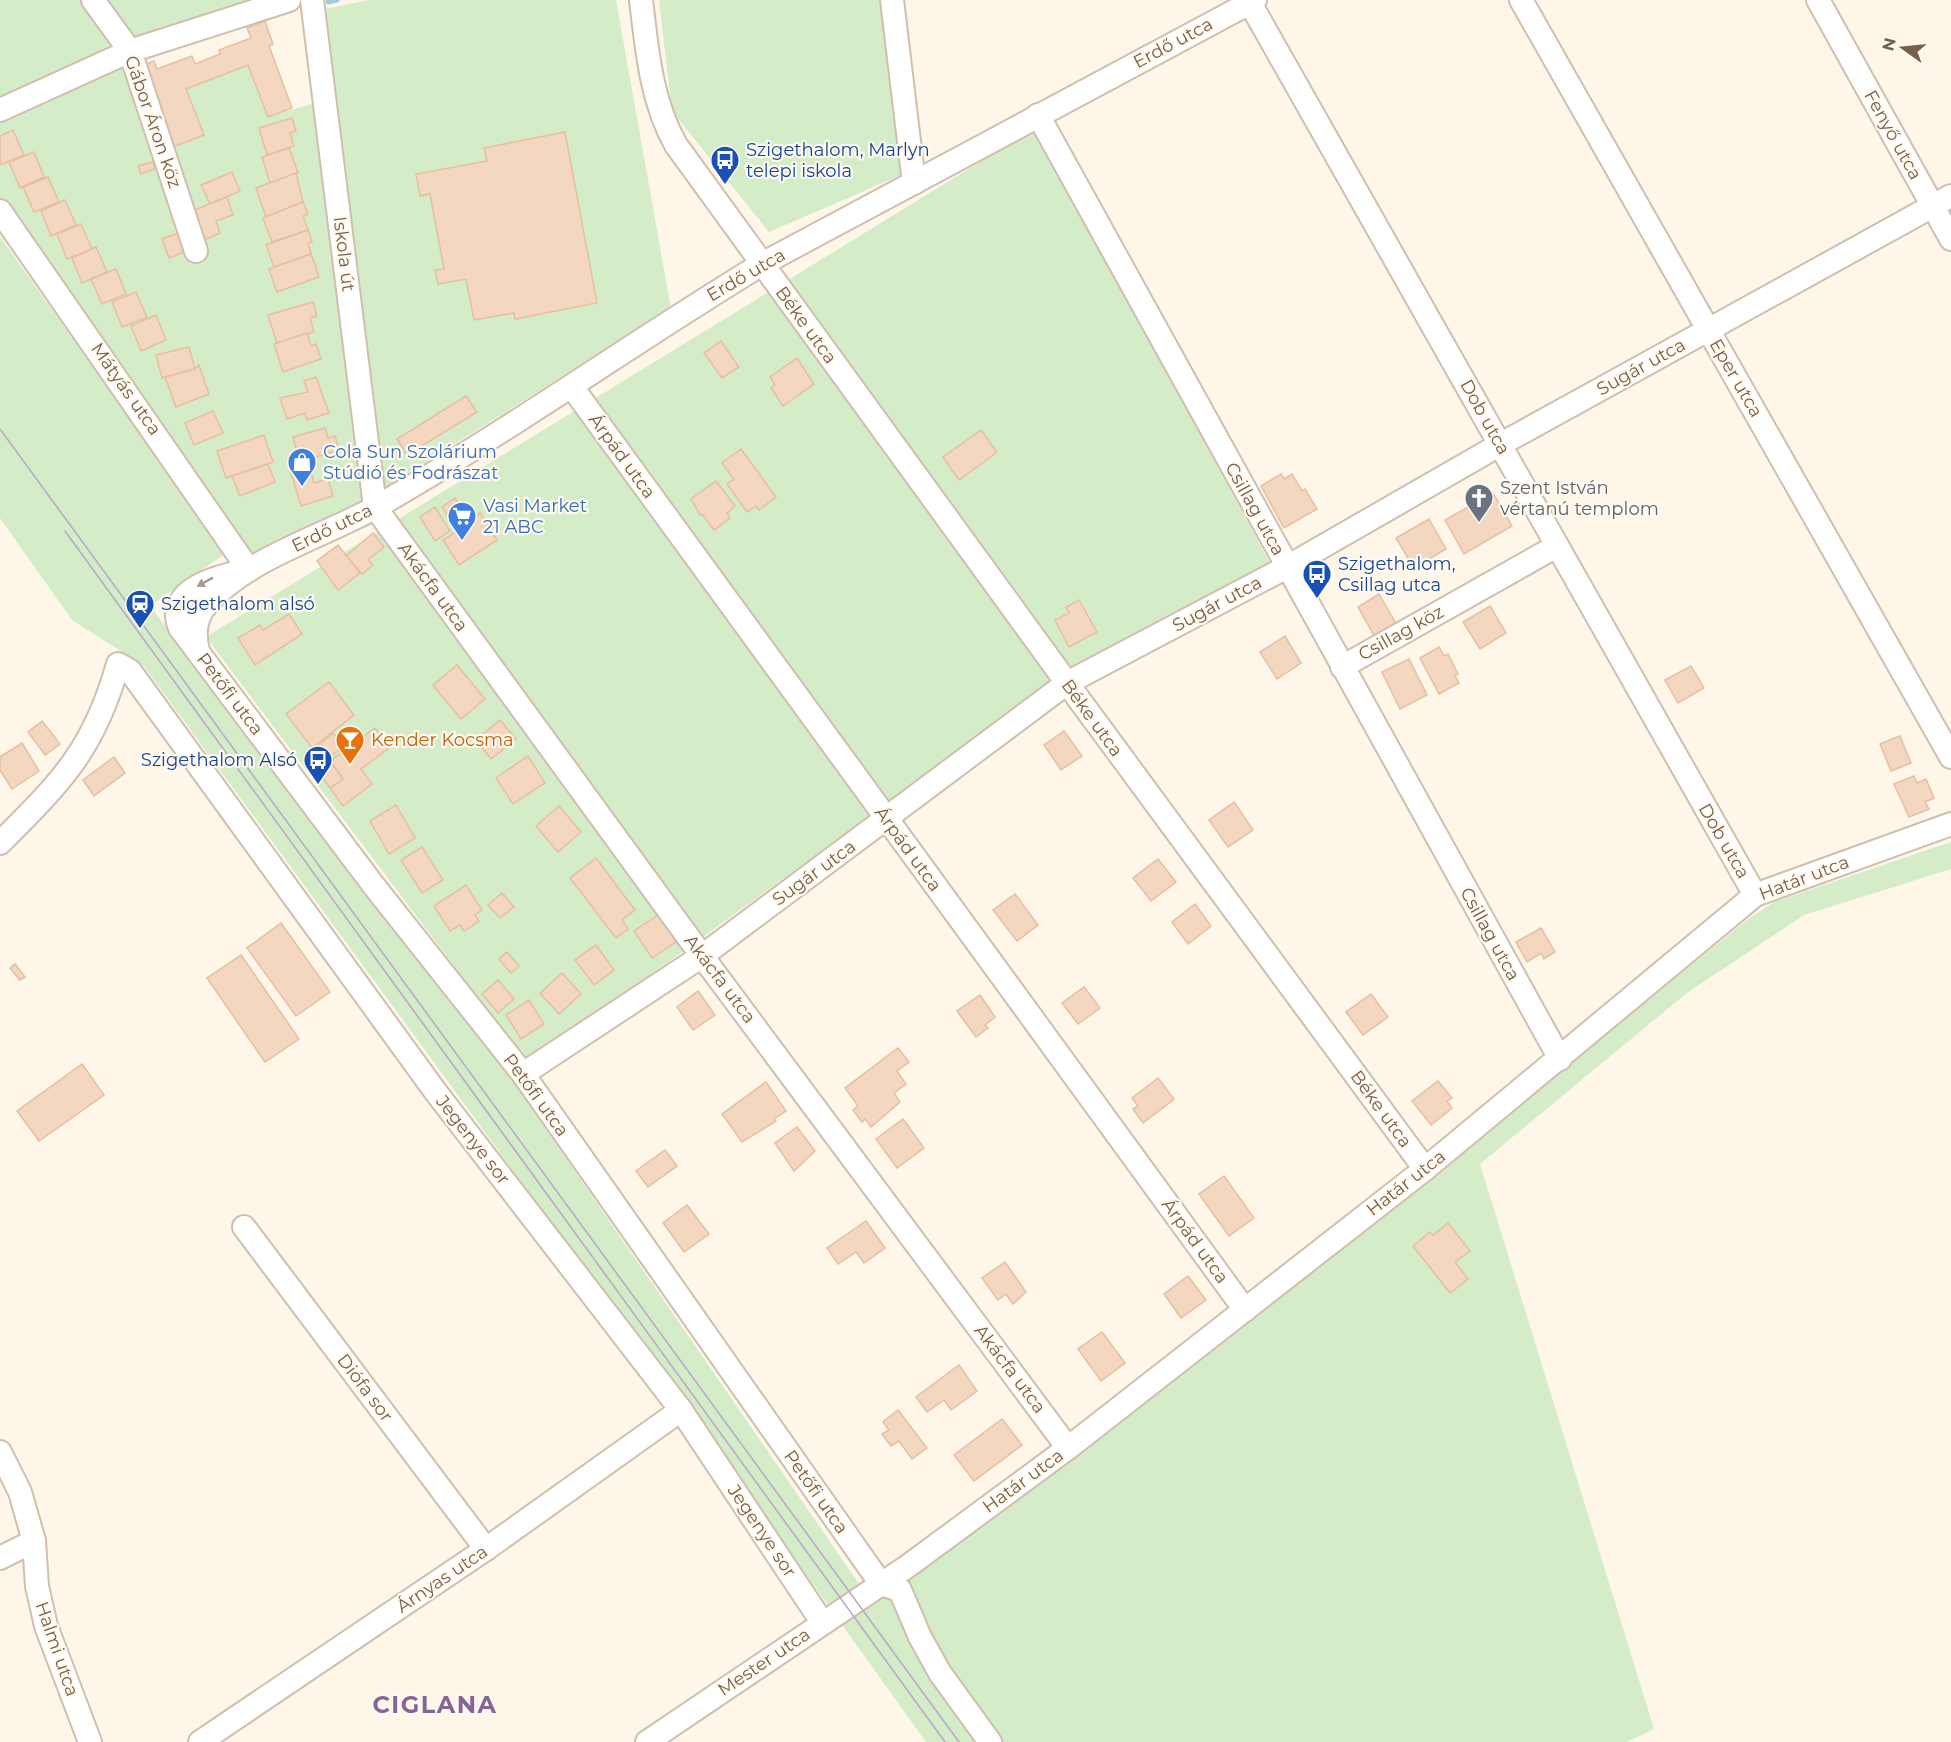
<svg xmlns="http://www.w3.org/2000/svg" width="1951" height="1742" viewBox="0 0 1951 1742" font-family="Montserrat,sans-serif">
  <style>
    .green { fill: #d4ecc7 }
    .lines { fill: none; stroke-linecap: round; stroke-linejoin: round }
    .stream { stroke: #a2ceda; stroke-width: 5 }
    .building { fill: #f3d7c0; stroke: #e6bfa0; stroke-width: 1.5 }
    .minor-casing { stroke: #d0bfae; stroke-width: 26 }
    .minor { stroke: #fff; stroke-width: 22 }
    .tram { stroke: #baa6c8; stroke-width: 1.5 }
    .oneway { fill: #a8968a }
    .labels { text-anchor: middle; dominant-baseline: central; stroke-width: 4.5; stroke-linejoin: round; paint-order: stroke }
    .street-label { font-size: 18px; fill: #795e4b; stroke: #fffaf0 }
    .transit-label { font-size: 18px; fill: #164399; stroke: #fffaf0; text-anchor: start }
    .shop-label { font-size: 18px; fill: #366cbe; stroke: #fffaf0; text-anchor: start }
    .worship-label { font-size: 18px; fill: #5b616d; stroke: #fffaf0; text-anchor: start }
    .food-label { font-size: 18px; fill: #c56008; stroke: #fffaf0; text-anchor: start }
    .district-label { font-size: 24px; font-weight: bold; letter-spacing: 1.5px; fill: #876495; stroke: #fffaf0 }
  </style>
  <rect width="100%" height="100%" fill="#fdf6e9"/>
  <!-- green -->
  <g class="green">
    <path d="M0 0H289L130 51 173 147 204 135 186 89 248 65 268 117 318 102 375 507 246 565 0 212Z"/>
    <path d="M368 0H616L671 309 382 489 326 9Z"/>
    <path d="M659 0H881L901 175 769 232 672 111Z"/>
    <path d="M1034 129 1270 563 1051 684 528 1064 206 637Z"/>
    <path d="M0 237 226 553 150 606 508 1074 870 1600 1473 1142 1747 920 1774 902 1951 842V869L1804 915 1688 992 1480 1164 1654 1729 1627 1742H926L679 1397 143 665 72 620 0 518Z"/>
  </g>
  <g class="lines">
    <!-- stream -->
    <path class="stream" d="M328 2 337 0"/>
  </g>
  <!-- building -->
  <g class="building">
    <path d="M265 21 273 44 269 46 292 108 268 117 248 65 186 89 204 135 173 147 137 68 154 61 157 69 192 56 195 64 220 54 219 50 251 38 247 28Z"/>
    <path d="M292 118 296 131 290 133 294 146 267 155 259 128Z"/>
    <path d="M13 130 24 155 0 165V136Z"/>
    <path d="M565 132 597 303 515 319 514 313 474 320 466 279 438 284 435 270 444 269 430 194 420 196 416 174 487 161 484 148Z"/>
    <path d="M289 148 298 173 270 183 262 157Z"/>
    <path d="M34 152 44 177 20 188 9 162Z"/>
    <path d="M153 162 155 169 141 174 138 166Z"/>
    <path d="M232 172 240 191 210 204 201 185Z"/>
    <path d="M296 173 303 202 266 217 256 188Z"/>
    <path d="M48 177 59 202 34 212 23 187Z"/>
    <path d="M227 197 233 215 216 221 220 233 202 241 192 211Z"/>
    <path d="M65 200 76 225 51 236 41 211Z"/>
    <path d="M303 202 308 214 303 216 308 230 272 242 263 218Z"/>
    <path d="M81 224 92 249 67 259 57 234Z"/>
    <path d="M308 230 312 242 308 243 311 254 274 267 266 245Z"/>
    <path d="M182 232 189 250 169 258 162 239Z"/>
    <path d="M96 247 107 272 82 283 72 258Z"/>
    <path d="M311 254 319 277 277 292 269 269Z"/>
    <path d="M116 269 126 294 102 304 91 279Z"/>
    <path d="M136 292 147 317 122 327 112 302Z"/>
    <path d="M313 302 317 316 310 318 314 332 277 343 268 315Z"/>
    <path d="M156 315 166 340 141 351 131 326Z"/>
    <path d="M307 333 311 346 316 344 321 359 283 372 274 344Z"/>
    <path d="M721 341 739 367 722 378 704 353Z"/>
    <path d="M189 347 195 369 162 378 156 355Z"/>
    <path d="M797 358 814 384 783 406 771 388 775 385 770 377Z"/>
    <path d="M199 365 209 394 176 407 165 377 195 369Z"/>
    <path d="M316 377 329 413 307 420 305 413 287 419 280 398 308 392 304 381Z"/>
    <path d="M466 396 477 412 407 455 397 439Z"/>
    <path d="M213 411 223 433 194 445 185 423Z"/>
    <path d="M325 428 328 438 335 436 339 450 300 462 293 437Z"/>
    <path d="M981 430 997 452 959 480 943 457Z"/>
    <path d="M264 435 273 462 226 478 217 451Z"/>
    <path d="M741 449 776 497 759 510 756 506 747 512 727 484 734 479 722 463Z"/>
    <path d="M307 459 314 483 328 479 333 496 301 506 289 466Z"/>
    <path d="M268 464 275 482 240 496 232 476Z"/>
    <path d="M1281 474 1284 479 1292 474 1302 491 1305 489 1317 509 1284 528 1261 486Z"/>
    <path d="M716 481 735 506 727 513 730 518 714 530 702 514 700 515 691 499Z"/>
    <path d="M1493 493 1512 526 1464 554 1445 520Z"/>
    <path d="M455 498 469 520 480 513 497 540 459 565 443 540 457 531 442 507Z"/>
    <path d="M435 507 450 531 435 541 420 517Z"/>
    <path d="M1429 519 1446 549 1414 568 1396 538Z"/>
    <path d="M373 533 384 547 368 560 373 565 362 574 346 556Z"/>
    <path d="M338 545 360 573 338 590 317 561Z"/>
    <path d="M1379 594 1399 629 1377 641 1358 607Z"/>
    <path d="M1079 600 1097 632 1069 647 1055 620 1069 613 1066 607Z"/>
    <path d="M1490 606 1506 633 1480 649 1463 622Z"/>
    <path d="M289 614 302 634 255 665 238 638 260 625 263 630Z"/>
    <path d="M1285 636 1301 663 1277 679 1260 652Z"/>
    <path d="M1439 647 1444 656 1448 654 1458 674 1455 676 1459 683 1439 694 1420 658Z"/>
    <path d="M1409 659 1427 695 1400 709 1382 672Z"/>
    <path d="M457 665 485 699 461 719 433 685Z"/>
    <path d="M1691 666 1704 688 1678 703 1665 680Z"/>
    <path d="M329 682 354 715 312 748 286 714Z"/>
    <path d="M500 720 516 739 491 759 476 740Z"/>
    <path d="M42 721 60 744 45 755 28 732Z"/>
    <path d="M375 728 389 748 361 769 372 784 343 806 330 788 343 779 330 761Z"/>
    <path d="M1064 731 1082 756 1061 770 1044 745Z"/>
    <path d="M333 733 344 746 330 757 319 745Z"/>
    <path d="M1900 736 1911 763 1891 771 1880 744Z"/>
    <path d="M22 743 39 771 12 789 0 770V757Z"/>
    <path d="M528 756 545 783 513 804 496 778Z"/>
    <path d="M114 757 125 773 94 796 83 780Z"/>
    <path d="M330 761 343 779 330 788 317 770Z"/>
    <path d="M1914 776 1917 783 1926 779 1934 798 1925 802 1929 809 1909 817 1894 784Z"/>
    <path d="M1234 802 1253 830 1228 847 1209 820Z"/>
    <path d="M396 805 415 838 389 854 370 821Z"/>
    <path d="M559 806 581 832 558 852 536 826Z"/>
    <path d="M422 847 443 880 422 893 401 860Z"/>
    <path d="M596 858 635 910 622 920 628 929 616 938 570 878Z"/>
    <path d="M1158 859 1176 882 1151 901 1133 878Z"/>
    <path d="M466 885 482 910 475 915 479 921 464 931 460 925 450 931 434 906Z"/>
    <path d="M502 893 514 907 500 918 488 905Z"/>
    <path d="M1015 894 1038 925 1017 941 993 910Z"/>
    <path d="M1195 904 1211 926 1188 944 1172 922Z"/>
    <path d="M658 915 676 942 652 958 634 931Z"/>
    <path d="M281 923 330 992 296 1016 247 948Z"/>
    <path d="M1541 928 1555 952 1544 959 1541 953 1527 962 1516 942Z"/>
    <path d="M596 945 614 970 594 985 575 960Z"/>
    <path d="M507 952 519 966 511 973 499 959Z"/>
    <path d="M241 955 299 1039 265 1062 207 978Z"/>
    <path d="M15 964 25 977 20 980 10 968Z"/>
    <path d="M562 973 581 994 559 1014 540 993Z"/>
    <path d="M498 980 514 999 498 1013 482 994Z"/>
    <path d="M1084 987 1100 1008 1078 1024 1062 1003Z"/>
    <path d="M698 991 715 1015 693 1030 677 1007Z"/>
    <path d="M1371 994 1388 1017 1363 1035 1346 1012Z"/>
    <path d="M980 995 995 1017 985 1025 988 1028 976 1037 957 1011Z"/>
    <path d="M529 1000 544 1024 521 1039 506 1015Z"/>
    <path d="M898 1048 909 1062 897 1071 906 1084 894 1093 900 1102 871 1127 865 1119 862 1122 853 1110 858 1106 845 1088Z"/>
    <path d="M82 1064 104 1095 39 1141 17 1111Z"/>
    <path d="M1158 1078 1174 1099 1143 1123 1133 1109 1138 1106 1132 1098Z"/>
    <path d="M1438 1081 1452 1098 1447 1101 1452 1108 1431 1125 1412 1101Z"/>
    <path d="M766 1082 786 1111 774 1119 776 1121 742 1142 722 1114Z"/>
    <path d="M903 1119 924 1148 897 1168 876 1139Z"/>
    <path d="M797 1127 815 1151 794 1171 775 1143Z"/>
    <path d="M665 1150 677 1166 648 1187 636 1171Z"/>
    <path d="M1224 1176 1254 1218 1229 1236 1199 1194Z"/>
    <path d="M687 1205 709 1234 684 1252 663 1223Z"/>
    <path d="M866 1221 885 1248 864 1263 856 1252 838 1264 827 1248Z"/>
    <path d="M1448 1223 1470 1251 1455 1262 1468 1279 1450 1293 1413 1246 1430 1232 1433 1235Z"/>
    <path d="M1005 1262 1026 1292 1013 1304 1006 1294 998 1300 982 1278Z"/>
    <path d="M1188 1276 1206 1300 1181 1318 1164 1294Z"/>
    <path d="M1102 1332 1125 1363 1101 1381 1078 1349Z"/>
    <path d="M959 1365 977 1391 951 1410 944 1400 927 1412 916 1397Z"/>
    <path d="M898 1410 927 1448 912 1459 899 1441 891 1446 882 1434 889 1430 883 1422Z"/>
    <path d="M1002 1419 1022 1445 974 1481 954 1455Z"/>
  </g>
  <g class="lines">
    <!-- minor casing -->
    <g class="minor-casing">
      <g id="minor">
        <path d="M93 0 130 51 196 251"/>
        <path d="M312 0 375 507 702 956 1068 1448"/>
        <path d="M641 0C647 50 651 101 676 145L1067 683 1425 1169"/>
        <path d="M892 0 914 183"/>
        <path d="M1521 0 1951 757"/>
        <path d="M1818 0 1951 239"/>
        <path d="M1250 3C1419 300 1585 598 1755 895"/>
        <path d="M0 110 130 51 289 0"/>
        <path d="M1038 115 1560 1059"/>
        <path d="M0 211 249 570"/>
        <path d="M572 387 1245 1310"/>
        <path d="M249 570C223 575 163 588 180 628L374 886 523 1074 881 1584"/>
        <path d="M198 651C194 635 195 617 207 604 249 557 323 537 376 507 508 432 632 343 762 264L1255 0"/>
        <path d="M1342 667 1555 547"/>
        <path d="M0 843C61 782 94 750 118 664L130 671 435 1091 681 1410 822 1622"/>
        <path d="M523 1074 702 956 1067 683 1287 567 1501 444 1951 196"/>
        <path d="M244 1227 486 1549"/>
        <path d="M0 1452 20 1492 34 1541 37 1586 46 1626 90 1742"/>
        <path d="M0 1558 34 1541"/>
        <path d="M881 1584 900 1590 920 1637 940 1673 990 1742"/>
        <path d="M200 1742 486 1549 681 1410"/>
        <path d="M647 1742 908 1566 1068 1448 1425 1169 1755 895 1951 824"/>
      </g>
    </g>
    <!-- minor -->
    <use href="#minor" class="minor"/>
    <!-- tram -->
    <g class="tram">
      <path d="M0 429 959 1742"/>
      <path d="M65 531 945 1742"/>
    </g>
  </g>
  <!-- one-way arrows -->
  <defs><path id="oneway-solid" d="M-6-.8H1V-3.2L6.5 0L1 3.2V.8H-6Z" transform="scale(1.5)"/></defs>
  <use class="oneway" href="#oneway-solid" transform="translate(205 582) rotate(151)"/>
  <!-- icons -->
  <defs>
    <g id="bus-pin" transform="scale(1.5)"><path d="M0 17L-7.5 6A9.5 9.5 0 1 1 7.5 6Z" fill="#1a4fb4" stroke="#fffaf0"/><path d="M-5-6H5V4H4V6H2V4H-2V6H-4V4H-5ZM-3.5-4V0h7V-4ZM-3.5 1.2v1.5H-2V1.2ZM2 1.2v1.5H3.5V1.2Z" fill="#fff"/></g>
    <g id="shop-pin" transform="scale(1.5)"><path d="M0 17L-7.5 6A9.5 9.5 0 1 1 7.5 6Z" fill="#3f7fe0" stroke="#fffaf0"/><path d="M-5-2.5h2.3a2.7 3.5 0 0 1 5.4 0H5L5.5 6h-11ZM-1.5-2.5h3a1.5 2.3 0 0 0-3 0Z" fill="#fff"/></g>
    <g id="church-pin" transform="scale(1.5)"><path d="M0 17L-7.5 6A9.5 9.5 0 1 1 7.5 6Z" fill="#6b7280" stroke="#fffaf0"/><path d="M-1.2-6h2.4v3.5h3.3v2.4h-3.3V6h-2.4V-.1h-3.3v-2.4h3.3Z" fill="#fff"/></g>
    <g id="supermarket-pin" transform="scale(1.5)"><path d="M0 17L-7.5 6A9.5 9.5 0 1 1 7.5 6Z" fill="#3f7fe0" stroke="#fffaf0"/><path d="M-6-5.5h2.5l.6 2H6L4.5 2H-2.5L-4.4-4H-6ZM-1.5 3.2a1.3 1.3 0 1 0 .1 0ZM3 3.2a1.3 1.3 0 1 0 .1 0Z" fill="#fff"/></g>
    <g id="station-pin" transform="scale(1.5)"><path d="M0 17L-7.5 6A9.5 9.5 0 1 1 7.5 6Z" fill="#1a4fb4" stroke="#fffaf0"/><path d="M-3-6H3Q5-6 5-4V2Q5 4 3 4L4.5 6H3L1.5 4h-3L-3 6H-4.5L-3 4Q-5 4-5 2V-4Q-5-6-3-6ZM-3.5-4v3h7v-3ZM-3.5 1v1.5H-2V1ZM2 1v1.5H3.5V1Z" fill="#fff"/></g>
    <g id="bar-pin" transform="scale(1.5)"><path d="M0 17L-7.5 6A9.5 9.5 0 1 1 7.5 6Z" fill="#e8710a" stroke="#fffaf0"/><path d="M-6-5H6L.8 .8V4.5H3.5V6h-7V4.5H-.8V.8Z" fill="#fff"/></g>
  </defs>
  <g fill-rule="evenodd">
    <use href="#bus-pin" x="725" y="160"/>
    <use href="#shop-pin" x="302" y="462"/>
    <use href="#church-pin" x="1479" y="498"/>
    <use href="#supermarket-pin" x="462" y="516"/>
    <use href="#bus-pin" x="1317" y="574"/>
    <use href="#station-pin" x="140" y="604"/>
    <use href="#bar-pin" x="350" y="740"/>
    <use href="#bus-pin" x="318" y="760"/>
  </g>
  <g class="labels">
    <!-- street labels -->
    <g class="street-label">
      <text transform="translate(1173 43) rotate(-28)">Erdő utca</text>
      <text transform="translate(153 122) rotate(71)">Gábor Áron köz</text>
      <text transform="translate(1893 135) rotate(61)">Fenyő utca</text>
      <text transform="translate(344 254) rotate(83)">Iskola út</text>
      <text transform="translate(746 275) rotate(-30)">Erdő utca</text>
      <text transform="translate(806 325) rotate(54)">Béke utca</text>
      <text transform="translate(1641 367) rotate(-29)">Sugár utca</text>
      <text transform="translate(1736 378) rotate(60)">Eper utca</text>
      <text transform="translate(126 389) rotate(55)">Mátyás utca</text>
      <text transform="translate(1485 417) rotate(61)">Dob utca</text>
      <text transform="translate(622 456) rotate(54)">Árpád utca</text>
      <text transform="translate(1255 509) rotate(61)">Csillag utca</text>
      <text transform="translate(332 528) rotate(-26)">Erdő utca</text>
      <text transform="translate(433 587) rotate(54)">Akácfa utca</text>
      <text transform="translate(1217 604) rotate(-28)">Sugár utca</text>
      <text transform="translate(1401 633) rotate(-29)">Csillag köz</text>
      <text transform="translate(230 694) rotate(53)">Petőfi utca</text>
      <text transform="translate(1092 718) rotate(54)">Béke utca</text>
      <text transform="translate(1724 841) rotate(60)">Dob utca</text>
      <text transform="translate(908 849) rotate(54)">Árpád utca</text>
      <text transform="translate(814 873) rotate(-36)">Sugár utca</text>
      <text transform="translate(1804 878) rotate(-21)">Határ utca</text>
      <text transform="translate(1490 934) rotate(61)">Csillag utca</text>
      <text transform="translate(720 979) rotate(53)">Akácfa utca</text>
      <text transform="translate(536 1095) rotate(54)">Petőfi utca</text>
      <text transform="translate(1381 1109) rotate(54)">Béke utca</text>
      <text transform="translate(473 1140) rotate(52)">Jegenye sor</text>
      <text transform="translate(1406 1183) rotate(-38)">Határ utca</text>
      <text transform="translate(1195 1241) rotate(54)">Árpád utca</text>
      <text transform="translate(1010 1369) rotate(53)">Akácfa utca</text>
      <text transform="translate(365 1388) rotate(53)">Diófa sor</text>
      <text transform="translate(1023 1481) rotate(-36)">Határ utca</text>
      <text transform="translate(816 1492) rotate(55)">Petőfi utca</text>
      <text transform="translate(762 1531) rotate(56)">Jegenye sor</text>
      <text transform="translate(442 1579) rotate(-34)">Árnyas utca</text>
      <text transform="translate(57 1649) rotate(71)">Halmi utca</text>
      <text transform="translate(764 1662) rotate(-34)">Mester utca</text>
    </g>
    <!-- transit labels -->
    <g class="transit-label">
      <text x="746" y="150">Szigethalom, Marlyn<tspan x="746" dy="21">telepi iskola</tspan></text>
      <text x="1338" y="564">Szigethalom,<tspan x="1338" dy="21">Csillag utca</tspan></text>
      <text x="161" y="604">Szigethalom alsó</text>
      <text x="297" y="760" text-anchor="end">Szigethalom Alsó</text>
    </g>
    <!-- shop labels -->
    <g class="shop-label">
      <text x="323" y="452">Cola Sun Szolárium<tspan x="323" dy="21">Stúdió és Fodrászat</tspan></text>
      <text x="483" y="506">Vasi Market<tspan x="483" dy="21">21 ABC</tspan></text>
    </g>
    <!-- worship labels -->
    <g class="worship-label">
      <text x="1500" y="488">Szent István<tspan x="1500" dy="21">vértanú templom</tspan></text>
    </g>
    <!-- food labels -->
    <g class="food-label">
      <text x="371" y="740">Kender Kocsma</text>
    </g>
    <!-- district labels -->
    <g class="district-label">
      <text x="435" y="1704">CIGLANA</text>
    </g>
  </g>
  <!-- north arrow -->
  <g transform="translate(1903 48) rotate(285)" stroke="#fffaf0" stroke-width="4.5" paint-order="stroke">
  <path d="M0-4.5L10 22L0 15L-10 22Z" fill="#795e4b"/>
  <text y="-9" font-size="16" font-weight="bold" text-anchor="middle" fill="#795e4b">N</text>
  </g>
</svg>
